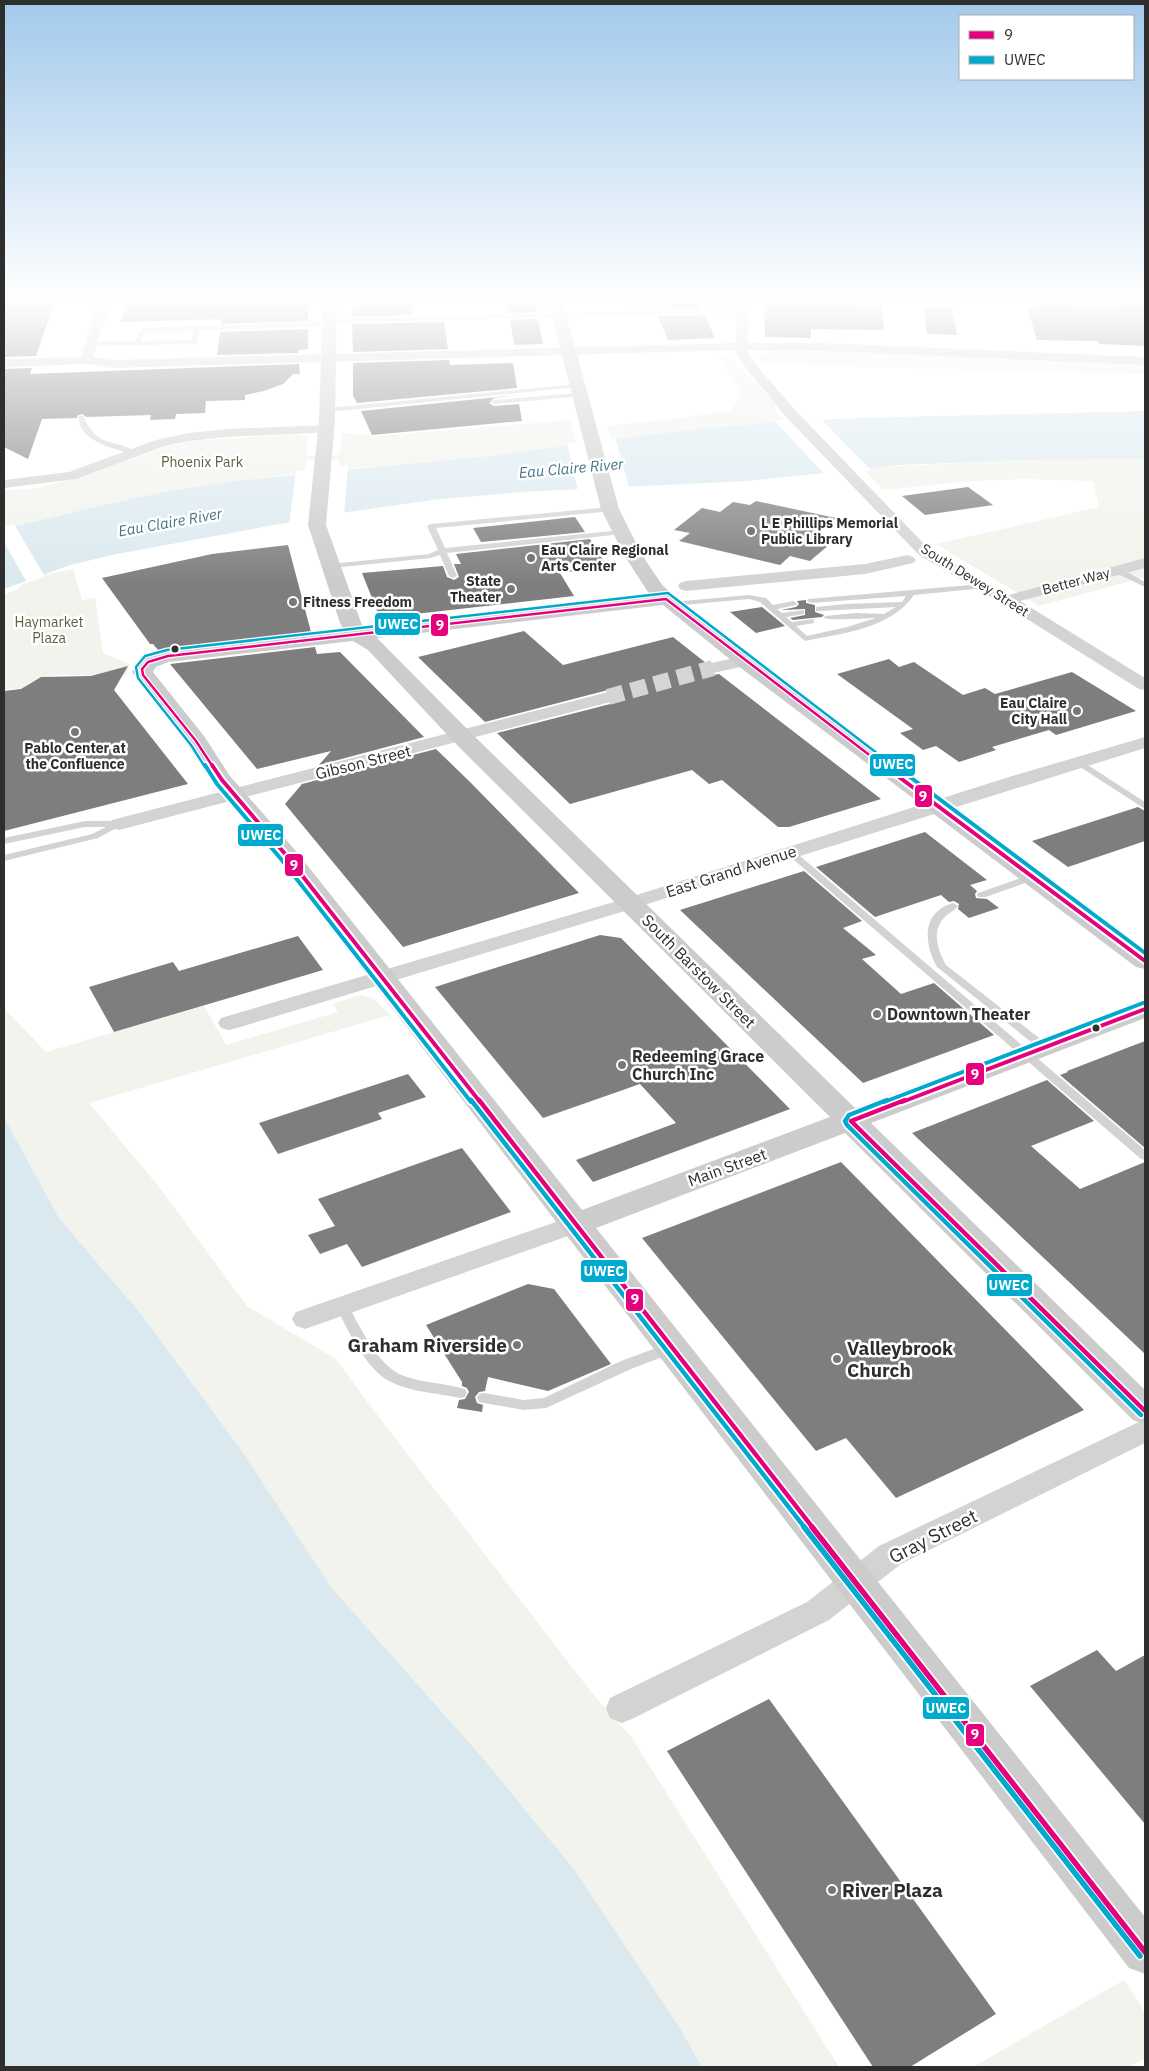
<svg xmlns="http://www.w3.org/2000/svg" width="1149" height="2071" viewBox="0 0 1149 2071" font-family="'IBM Plex Sans',sans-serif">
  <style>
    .green { fill: #f1f3ec }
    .water { fill: #dae9ef }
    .pier { fill: #fff }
    .building { fill: #7e7e7e }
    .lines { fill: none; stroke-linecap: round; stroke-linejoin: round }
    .street-tunnel { stroke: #d5d5d5; stroke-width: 16; stroke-dasharray: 16 8; stroke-linecap: butt }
    .lane { fill: #d3d3d3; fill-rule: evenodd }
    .street { fill: #d3d3d3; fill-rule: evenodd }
    .secondary { fill: #ccc; fill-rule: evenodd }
    .bus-1-far3-casing { stroke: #fff; stroke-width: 5 }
    .bus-1-far2-casing { stroke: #fff; stroke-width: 8 }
    .bus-1-far1-casing { stroke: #fff; stroke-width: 8 }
    .bus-1-casing { stroke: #fff; stroke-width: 9 }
    .bus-2-far3-casing { stroke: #fff; stroke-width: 5 }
    .bus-2-far2-casing { stroke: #fff; stroke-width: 8 }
    .bus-2-far1-casing { stroke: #fff; stroke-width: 8 }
    .bus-2-casing { stroke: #fff; stroke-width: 9 }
    .bus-1-far3 { stroke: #e5007d; stroke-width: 2.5 }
    .bus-1-far2 { stroke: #e5007d; stroke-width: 4 }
    .bus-1-far1 { stroke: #e5007d; stroke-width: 4.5 }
    .bus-1 { stroke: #e5007d; stroke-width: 5.5 }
    .bus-2-far3 { stroke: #00a9ce; stroke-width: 2.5 }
    .bus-2-far2 { stroke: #00a9ce; stroke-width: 4 }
    .bus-2-far1 { stroke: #00a9ce; stroke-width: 4.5 }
    .bus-2 { stroke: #00a9ce; stroke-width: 5.5 }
    .poi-dot { fill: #777; stroke: #fff; stroke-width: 2 }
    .bus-dot { fill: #2e2e2e; stroke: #fff; stroke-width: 2 }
    .labels { text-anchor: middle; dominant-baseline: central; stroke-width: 5; stroke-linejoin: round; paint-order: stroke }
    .far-park-label { font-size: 14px; fill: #56653f; stroke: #fff }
    .far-poi-label { font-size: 14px; font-weight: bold; fill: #2e2e2e; stroke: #fff; text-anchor: start }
    .far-street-label { font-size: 14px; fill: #2e2e2e; stroke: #fff }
    .far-water-label { font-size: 15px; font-style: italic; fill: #447687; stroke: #fff }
    .street-label { font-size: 16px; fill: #2e2e2e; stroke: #fff }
    .poi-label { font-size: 16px; font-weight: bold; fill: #2e2e2e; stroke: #fff; text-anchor: start }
    .near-poi-label { font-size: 19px; font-weight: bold; fill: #2e2e2e; stroke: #fff; text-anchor: start }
    .near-street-label { font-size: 19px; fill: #2e2e2e; stroke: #fff }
    .line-badge { stroke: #fff; stroke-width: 2 }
    .badge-label { font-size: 14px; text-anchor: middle; font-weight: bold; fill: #fff }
  </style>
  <rect width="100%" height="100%" fill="#fff"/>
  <!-- green -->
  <g class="green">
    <path d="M785 350 1145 365V374L762 364 759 358 761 354Z"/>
    <path d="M718 354 732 359 774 403 776 412 785 422 686 430 612 440 607 426 681 418 732 410 741 393Z"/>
    <path d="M570 420 577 444 488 456 348 469V465L339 467V459L307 460 305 470 297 471 296 474 233 481 164 492 4 529V490L32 489 77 478 170 446 191 441 297 434 308 437 306 456 340 455 342 433 379 436Z"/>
    <path d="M1145 459V577L1039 606 936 544 1099 507 1093 481 1024 479 972 481 883 490 862 468 1021 460Z"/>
    <path d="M73 569 82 600 95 598 103 653 130 664 126 676C97 680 50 666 26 685V688L4 690V595L18 589 21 585 44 575Z"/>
    <path d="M360 995 373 998 390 1015 89 1103 159 1187 247 1306 336 1359 365 1399 592 1693 632 1738 839 2067H702L681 2030 573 1868 481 1756 332 1588 239 1447 141 1314 59 1218 4 1117V1008L46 1052 204 1006 226 1045 338 1012 333 1004Z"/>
    <path d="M1124 1980 1142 2007 1145 2017V2057L1144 2059 1127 2067H973Z"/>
  </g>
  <!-- water -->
  <g class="water">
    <path d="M1145 411V459L1021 460 901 465 748 481 520 492 432 500 335 514 117 554 70 565 4 589V529L91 508 164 492 233 481 488 456 686 430 777 422 860 418Z"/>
    <path d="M4 1117 59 1218 141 1314 239 1447 332 1588 481 1756 573 1868 681 2030 702 2067H4Z"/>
  </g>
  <!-- pier -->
  <g class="pier">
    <path d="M819 417 871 470 825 475 774 420Z"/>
    <path d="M615 437 630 490 578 491 567 443Z"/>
    <path d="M348 467 344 515 289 524 296 472Z"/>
    <path d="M14 524 44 575 45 576 27 583 4 542V527Z"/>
  </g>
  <!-- building -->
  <g class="building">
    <path d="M191 296H309L308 321 221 324V319L121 322 127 298Z"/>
    <path d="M354 296H412V315L352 317Z"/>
    <path d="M506 296H532L537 312 508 313Z"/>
    <path d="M668 296H697L702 308 672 309Z"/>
    <path d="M764 296H853L854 305 882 306 884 330 811 329V338L765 337Z"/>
    <path d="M55 301 36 356 4 357V303Z"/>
    <path d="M1117 302H1145V346L1100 344 1096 341 1037 340 1027 307H1038L1037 304 1119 306Z"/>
    <path d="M924 308 952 309 957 335 927 334Z"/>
    <path d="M705 315 715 338 668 340 658 316Z"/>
    <path d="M538 319 543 344 514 345 510 320Z"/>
    <path d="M444 322 448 349 353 352 352 324Z"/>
    <path d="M308 329V349L298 350V353L217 355 220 332Z"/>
    <path d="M449 360 450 365 513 363 517 388 357 403 353 396V363Z"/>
    <path d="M299 364 300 374H293L283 384 264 391 245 395V400L206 401 205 413 176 414 175 419 150 420 151 415 86 417 83 414 78 415 77 418 42 419 28 459 4 447V369L32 368 30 374Z"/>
    <path d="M518 395 494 398 489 403 494 406 519 404 522 421 372 435 361 411Z"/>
    <path d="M968 487 993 505 925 515 902 496Z"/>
    <path d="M756 501 836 518 812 540 830 544 810 561 790 556 780 565 679 541 690 533 674 530 702 508 720 512 733 502 750 505Z"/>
    <path d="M575 517 585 532 481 542 473 528Z"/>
    <path d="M590 539 605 563 582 565 585 570 560 573 574 596 380 618 362 573 443 566 447 577 454 580 459 577 454 564H461L456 554Z"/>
    <path d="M288 545 311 632 159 651 153 644H150L102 578 212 554Z"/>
    <path d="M806 600V603L815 605V612L824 615 822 617 793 620 790 618 805 615V609L781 610 796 607 799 604 797 601Z"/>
    <path d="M762 607 785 626 756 633 730 612Z"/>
    <path d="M524 631 563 665 673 637 706 663 703 667 705 673 713 675 719 674 881 799 789 827H778L722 780 709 784 692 770 570 804 497 733 614 703 619 697 616 692 608 690 485 722 418 657Z"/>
    <path d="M315 647 317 654 340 652 424 737 319 765 331 751 257 769 170 664Z"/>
    <path d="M889 659 899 667 914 662 963 695 985 688 995 694 1072 672 1136 711 1056 735 1049 730 992 747 996 750 959 762 936 746 923 750 900 733 913 729 837 674Z"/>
    <path d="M128 666 114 690 188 784 4 831V691L21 689 41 677 91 676Z"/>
    <path d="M436 749 470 782 579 893 403 947 285 804 302 784Z"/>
    <path d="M1138 807 1145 811V841L1068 867 1032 841Z"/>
    <path d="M925 832 987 880 970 885 977 891 975 894 976 898 987 899 999 908 969 918 958 909 959 904 954 901 949 902 941 895 875 917 816 867Z"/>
    <path d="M804 871 862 921 843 928 876 955 862 959 901 994 934 983 994 1035 863 1083 680 910Z"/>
    <path d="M600 935 621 938 790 1109 593 1182 576 1160 676 1123 640 1084 543 1118 435 987Z"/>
    <path d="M298 936 323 970 114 1032 89 987 173 962 179 971Z"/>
    <path d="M1145 1041V1148L1060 1075 1068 1072 1067 1071Z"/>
    <path d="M408 1074 426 1097 378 1113 382 1119 278 1154 259 1123Z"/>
    <path d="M1047 1080 1094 1121 1031 1146 1080 1189 1145 1162V1354L912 1133Z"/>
    <path d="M462 1148 511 1212 362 1267 347 1244 320 1254 308 1235 335 1226 318 1199Z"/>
    <path d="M841 1162 1030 1355 1084 1410 896 1498 846 1438 816 1451 642 1238Z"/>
    <path d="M528 1284 554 1289 611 1364 548 1391 488 1377 485 1391 479 1392 475 1397 477 1403 483 1405 482 1412 457 1408 459 1400 465 1399 469 1392 467 1388 462 1386V1382L426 1325Z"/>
    <path d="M1097 1650 1116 1671 1145 1655V1824L1030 1686Z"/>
    <path d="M769 1699 996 2014 910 2067H873L667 1751Z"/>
  </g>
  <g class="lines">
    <!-- street-tunnel -->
    <path class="street-tunnel" d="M608 697 713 668"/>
    <!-- lane -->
    <g class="lane">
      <path d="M703 298 744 299 747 301 744 303 701 301Z"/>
      <path d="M743 309 745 312 331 323 332 324 329 326 199 331 197 342 194 344 91 346 88 344 91 342 135 341 140 330 143 328 327 322 326 321 329 319ZM193 331 191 340 141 341 145 332Z"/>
      <path d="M577 384 580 386 579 387 328 412 325 410 328 408Z"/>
      <path d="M580 393 583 395 582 396 494 404 491 402 494 400Z"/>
      <path d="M79 416H83C99 451 113 436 137 453 132 456 125 452 118 450 102 445 77 436 79 416Z"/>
      <path d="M610 507H613V511L436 528 445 548 622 530 626 532 622 534 447 553 457 576 453 578 449 576 440 555 431 558 331 568 327 566 331 564 429 554 438 550 427 526 431 524Z"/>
      <path d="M1114 568H1120L1145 582V587L1114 572Z"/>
      <path d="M982 584 986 586 985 588 914 595C890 629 843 633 805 641L760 602 749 599 672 606 668 604 672 602 749 595 766 598 773 605 793 601 797 603 796 605 777 609 782 613 804 610V614L786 617 792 622 814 619V623L796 626 807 636 847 627 876 618C866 618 829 621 824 618L825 616 856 613 884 614 896 607 819 611H816V607L846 604 902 602 906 596 811 603 807 601 808 599Z"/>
      <path d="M1077 758 1145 802V809L1074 763V759Z"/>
      <path d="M85 821H119L124 824 98 838 4 861V855L92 834 106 827H85L4 844V838Z"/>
      <path d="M790 849 793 850 1145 1150V1160L1141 1159 787 854 785 852 787 850Z"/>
      <path d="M1032 874 1036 875 1037 877 1036 879 986 897H978L977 895 978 893Z"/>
      <path d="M953 903 958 906C954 911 947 914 943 919 931 933 939 952 946 965L1048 1045 1050 1047 1048 1049H1040L937 967C924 944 921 912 953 903Z"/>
      <path d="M342 1301 347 1303C359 1325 378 1367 404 1376 423 1383 445 1383 465 1389L467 1393 465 1397 460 1398C437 1393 409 1392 389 1381 365 1368 348 1329 335 1306L337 1303Z"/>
      <path d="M670 1343 675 1344 677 1348 675 1352 631 1369 546 1408 524 1410 484 1403 479 1402 477 1398 479 1394 484 1393 524 1400 544 1398 621 1361Z"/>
    </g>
    <!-- street -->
    <g class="street">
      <path d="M100 296H112L93 357 112 360 736 343 738 296H750L748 343H822L1145 357V365L822 351 748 350 749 355 756 365 797 412 929 549 1009 595 1145 558V568L1020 601 1145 678V690L1139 689 1001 603 919 555 787 418 748 371 737 355 736 350 112 368 88 364 4 367V359L81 357Z"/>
      <path d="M327 425 332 426 334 429 332 432 226 437 189 441 165 446 76 479 4 488V480L69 472 156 440 189 433 226 429Z"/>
      <path d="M908 555 913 557 916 560 913 563 865 574 686 591 680 589 678 586 680 583 686 581 865 564Z"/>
      <path d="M744 656 750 657 752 661 750 665 713 673 707 672 705 668 707 664Z"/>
      <path d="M608 692 614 693 617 697 614 701 119 830 112 828 109 824 112 820Z"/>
      <path d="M1145 737V748L638 907 237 1028 229 1030 221 1028 218 1023 221 1018 624 899 1009 777Z"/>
      <path d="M576 1215 585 1218 589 1224 585 1230 305 1329 296 1326 292 1319 296 1312Z"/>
      <path d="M1145 1419V1443L901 1564 829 1620 634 1718 622 1723 610 1718 606 1708 610 1698 807 1602 879 1546Z"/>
    </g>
    <!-- secondary -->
    <path class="secondary" d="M323 296H337L335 420 326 525 363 628 650 595 624 555 601 509 547 296H561L619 509 642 555 663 586 751 657 1145 949V969L1136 967 737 665 663 605 377 638 470 732 855 1108 1145 1001V1018L871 1123 1145 1390V1424L1133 1420 845 1133 596 1228 1145 1917V1974L1129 1968 359 965 277 860 214 785 187 744 132 672 141 658 168 650 344 630 340 623 308 525 319 420ZM353 641 368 650 454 742 830 1117 582 1210 295 850 230 776 204 736 153 672 156 667 168 662Z"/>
    <!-- bus-1-far3 casing -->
    <g class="bus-1-far3-casing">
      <path id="bus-1-far3" d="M213 767 196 741 143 675 142 669 148 662 168 656 666 599 885 767"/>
    </g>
    <!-- bus-1-far2 casing -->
    <g class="bus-1-far2-casing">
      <g id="bus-1-far2">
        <path d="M212 765 222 780 286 855 480 1102"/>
        <path d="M883 765 1145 961"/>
        <path d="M902 1102 1145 1009"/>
      </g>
    </g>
    <!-- bus-1-far1 casing -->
    <g class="bus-1-far1-casing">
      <g id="bus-1-far1">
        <path d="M479 1100 813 1528"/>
        <path d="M905 1100 851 1121 1145 1411"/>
      </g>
    </g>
    <!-- bus-1 casing -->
    <g class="bus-1-casing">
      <path id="bus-1" d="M812 1527 1145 1952"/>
    </g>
    <!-- bus-2-far3 casing -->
    <g class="bus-2-far3-casing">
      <path id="bus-2-far3" d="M205 767 191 745 138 678 136 667 145 656 167 650 668 593 895 767"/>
    </g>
    <!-- bus-2-far2 casing -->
    <g class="bus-2-far2-casing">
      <g id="bus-2-far2">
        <path d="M205 765 217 784 281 859 471 1102"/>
        <path d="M894 765 1145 953"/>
        <path d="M884 1102 1143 1003"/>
      </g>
    </g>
    <!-- bus-2-far1 casing -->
    <g class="bus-2-far1-casing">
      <g id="bus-2-far1">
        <path d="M471 1100 805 1528"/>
        <path d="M887 1100 849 1115 845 1121 847 1125 1141 1415"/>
      </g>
    </g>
    <!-- bus-2 casing -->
    <g class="bus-2-casing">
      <path id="bus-2" d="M804 1527 1140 1956"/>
    </g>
    <!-- bus-1-far3 -->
    <use href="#bus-1-far3" class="bus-1-far3"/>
    <!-- bus-1-far2 -->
    <use href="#bus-1-far2" class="bus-1-far2"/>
    <!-- bus-1-far1 -->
    <use href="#bus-1-far1" class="bus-1-far1"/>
    <!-- bus-1 -->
    <use href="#bus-1" class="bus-1"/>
    <!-- bus-2-far3 -->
    <use href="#bus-2-far3" class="bus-2-far3"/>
    <!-- bus-2-far2 -->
    <use href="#bus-2-far2" class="bus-2-far2"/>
    <!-- bus-2-far1 -->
    <use href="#bus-2-far1" class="bus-2-far1"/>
    <!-- bus-2 -->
    <use href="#bus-2" class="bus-2"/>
  </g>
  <!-- sky -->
  <linearGradient id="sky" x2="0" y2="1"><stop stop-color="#a2c9eb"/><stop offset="0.51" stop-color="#fff"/><stop offset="1" stop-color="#fff" stop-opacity="0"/></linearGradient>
  <rect width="1149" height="586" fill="url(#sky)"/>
  <!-- markers -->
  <g class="poi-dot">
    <circle cx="751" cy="531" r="5"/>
    <circle cx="531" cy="558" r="5"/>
    <circle cx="511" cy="589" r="5"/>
    <circle cx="293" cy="602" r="5"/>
    <circle cx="1077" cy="711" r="5"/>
    <circle cx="75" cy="732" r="5"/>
    <circle cx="877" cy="1014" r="5"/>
    <circle cx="622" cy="1065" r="5"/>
    <circle cx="517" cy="1345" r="5"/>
    <circle cx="837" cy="1359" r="5"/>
    <circle cx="832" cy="1890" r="5"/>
  </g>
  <g class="bus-dot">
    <circle cx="175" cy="649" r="4.5"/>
    <circle cx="1096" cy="1028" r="4.5"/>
  </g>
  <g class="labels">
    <!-- far-park labels -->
    <g class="far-park-label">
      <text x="202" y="462">Phoenix Park</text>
      <text x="49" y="622">Haymarket<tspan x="49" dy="16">Plaza</tspan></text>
    </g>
    <!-- far-poi labels -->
    <g class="far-poi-label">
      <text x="761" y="523">L E Phillips Memorial<tspan x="761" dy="16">Public Library</tspan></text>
      <text x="541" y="550">Eau Claire Regional<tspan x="541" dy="16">Arts Center</tspan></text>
      <text x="501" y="581" text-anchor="end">State<tspan x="501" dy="16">Theater</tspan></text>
      <text x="303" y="602">Fitness Freedom</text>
      <text x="1067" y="703" text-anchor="end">Eau Claire<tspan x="1067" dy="16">City Hall</tspan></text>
      <text x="75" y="748" text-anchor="middle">Pablo Center at<tspan x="75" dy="16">the Confluence</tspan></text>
    </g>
    <!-- far-street labels -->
    <g class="far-street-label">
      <text transform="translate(975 580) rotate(32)">South Dewey Street</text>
      <text transform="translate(1076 581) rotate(-15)">Better Way</text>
    </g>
    <!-- far-water labels -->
    <g class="far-water-label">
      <text transform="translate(571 468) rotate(-5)">Eau Claire River</text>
      <text transform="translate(170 522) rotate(-10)">Eau Claire River</text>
    </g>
    <!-- street labels -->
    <g class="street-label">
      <text transform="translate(363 762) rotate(-14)">Gibson Street</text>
      <text transform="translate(731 871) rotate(-18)">East Grand Avenue</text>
      <text transform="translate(699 971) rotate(45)">South Barstow Street</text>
      <text transform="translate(727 1167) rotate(-20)">Main Street</text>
    </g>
    <!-- poi labels -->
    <g class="poi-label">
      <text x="887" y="1014">Downtown Theater</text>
      <text x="632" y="1056">Redeeming Grace<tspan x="632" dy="18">Church Inc</tspan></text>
    </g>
    <!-- near-poi labels -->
    <g class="near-poi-label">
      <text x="507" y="1345" text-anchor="end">Graham Riverside</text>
      <text x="847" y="1348">Valleybrook<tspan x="847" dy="22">Church</tspan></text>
      <text x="842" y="1890">River Plaza</text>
    </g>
    <!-- near-street labels -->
    <g class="near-street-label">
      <text transform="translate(933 1536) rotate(-27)">Gray Street</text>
    </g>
  </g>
  <g class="line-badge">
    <rect x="374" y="612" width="47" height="24" rx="5" fill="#00a9ce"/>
    <rect x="430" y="613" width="19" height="24" rx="5" fill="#e5007d"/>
    <rect x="869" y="753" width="47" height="24" rx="5" fill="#00a9ce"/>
    <rect x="914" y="784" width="19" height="24" rx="5" fill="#e5007d"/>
    <rect x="237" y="823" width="47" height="24" rx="5" fill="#00a9ce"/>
    <rect x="284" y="853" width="20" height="24" rx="5" fill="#e5007d"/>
    <rect x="965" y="1062" width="20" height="24" rx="5" fill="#e5007d"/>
    <rect x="580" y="1259" width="48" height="24" rx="5" fill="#00a9ce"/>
    <rect x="986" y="1273" width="47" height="24" rx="5" fill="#00a9ce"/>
    <rect x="625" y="1288" width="19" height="24" rx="5" fill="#e5007d"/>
    <rect x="922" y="1696" width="48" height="24" rx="5" fill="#00a9ce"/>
    <rect x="965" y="1723" width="20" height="24" rx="5" fill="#e5007d"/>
  </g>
  <g class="badge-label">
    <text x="398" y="629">UWEC</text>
    <text x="440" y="630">9</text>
    <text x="893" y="769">UWEC</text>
    <text x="923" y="801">9</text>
    <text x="261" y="840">UWEC</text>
    <text x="294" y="870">9</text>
    <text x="975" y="1079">9</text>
    <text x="604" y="1276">UWEC</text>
    <text x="1009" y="1290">UWEC</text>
    <text x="635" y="1304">9</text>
    <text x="946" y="1713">UWEC</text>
    <text x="975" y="1739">9</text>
  </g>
  <!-- border -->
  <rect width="1149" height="2071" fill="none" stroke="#2e2e2e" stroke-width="10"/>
  <!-- legend -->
  <rect x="959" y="15" width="175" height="65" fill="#ffffff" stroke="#ababab"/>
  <rect x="969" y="31" width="25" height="8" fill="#e5007d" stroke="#ababab"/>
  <text x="1004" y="40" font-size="15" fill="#2e2e2e">9</text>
  <rect x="969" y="56" width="25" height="8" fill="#00a9ce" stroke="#ababab"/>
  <text x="1004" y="65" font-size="15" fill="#2e2e2e">UWEC</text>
</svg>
